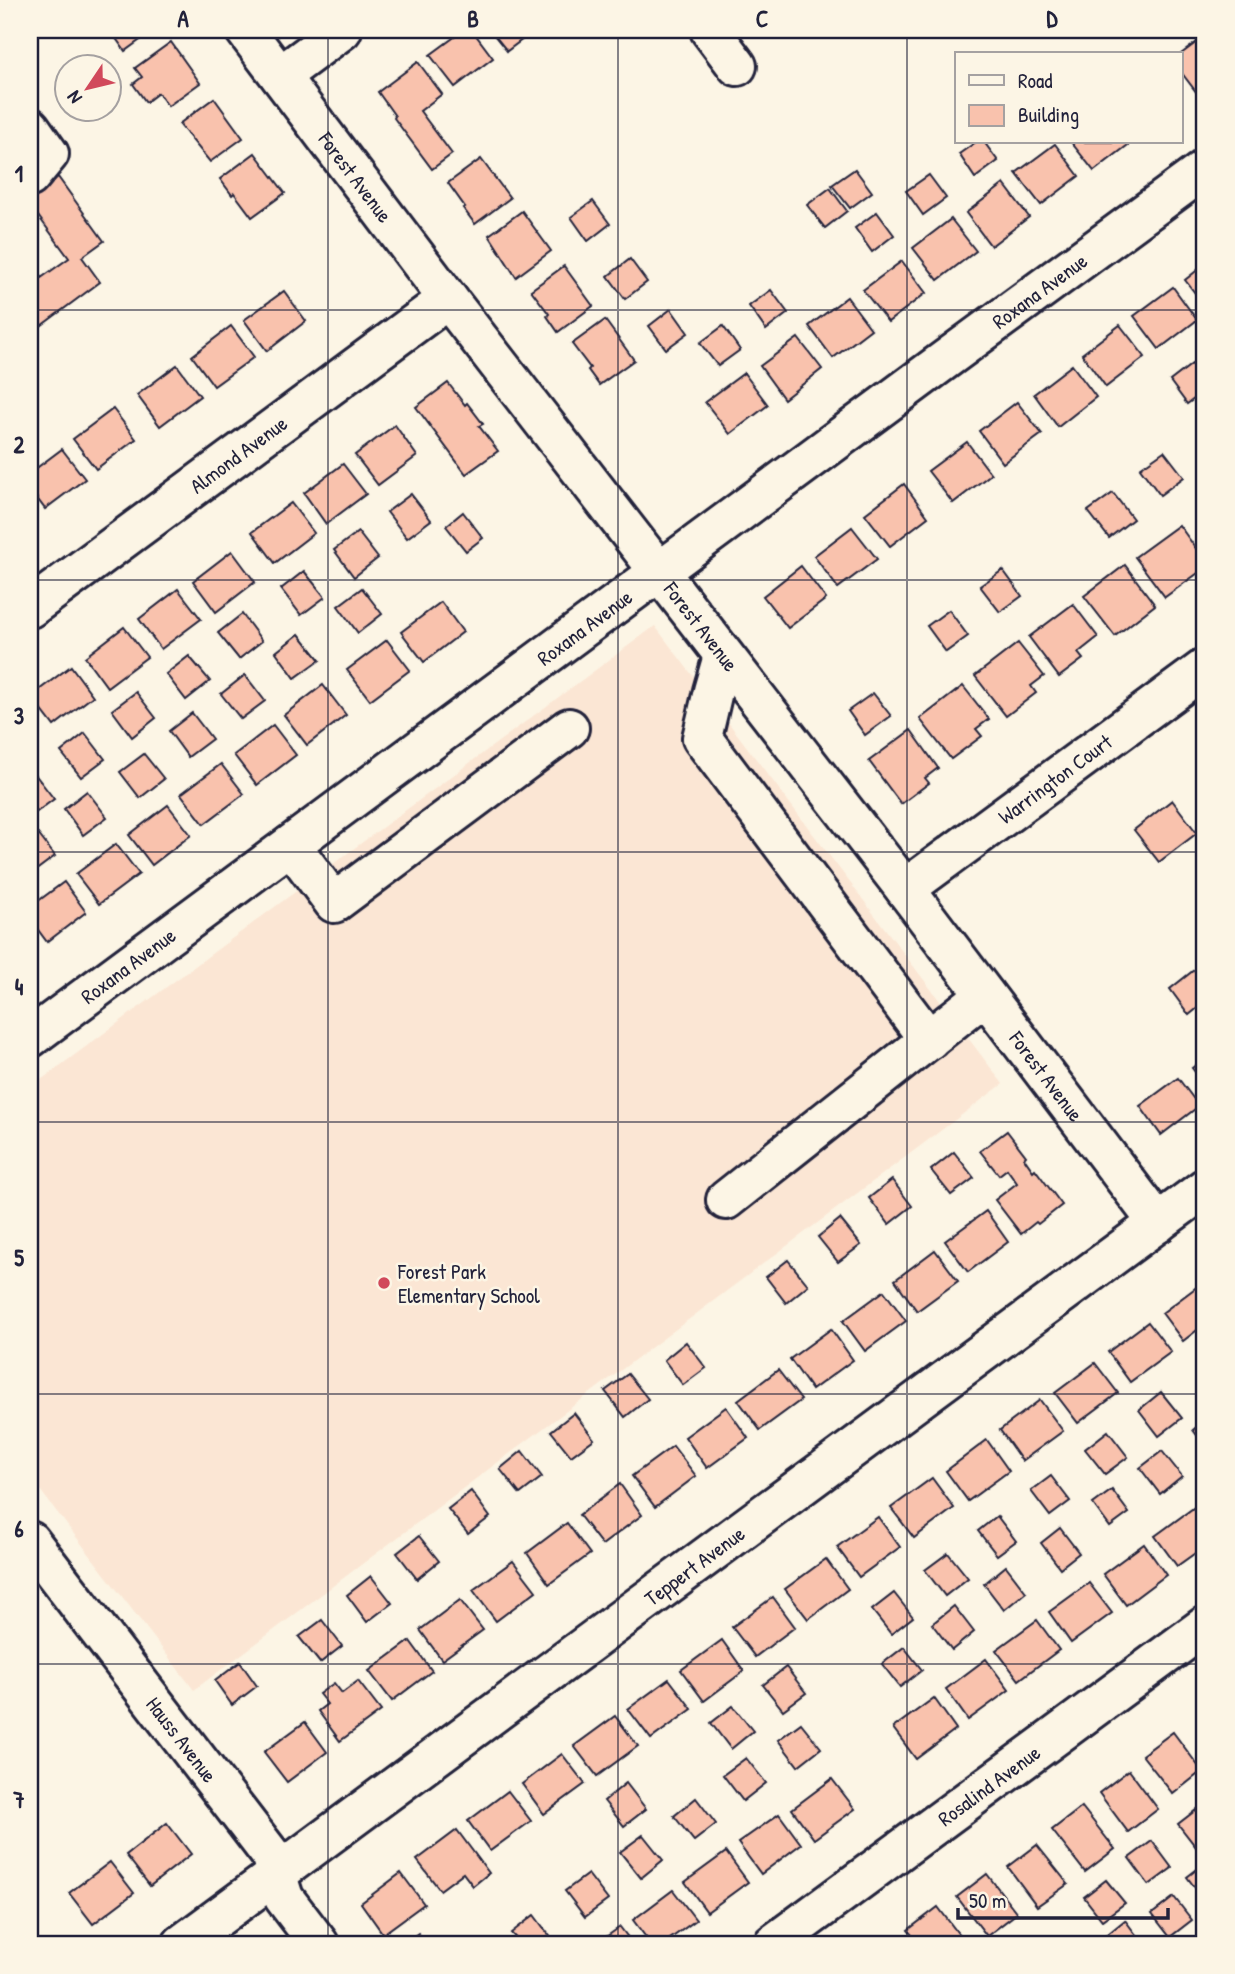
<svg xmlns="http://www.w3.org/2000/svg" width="1235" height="1974" viewBox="0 0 1235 1974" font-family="'Patrick Hand',sans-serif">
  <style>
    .built { fill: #fbe6d4 }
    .building { fill: #f9c2ad; stroke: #22223b; stroke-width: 2 }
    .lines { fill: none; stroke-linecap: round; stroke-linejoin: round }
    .minor-casing { stroke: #22223b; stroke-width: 44 }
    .minor { stroke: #fcf5e5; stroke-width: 38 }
    .grid { fill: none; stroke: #22223b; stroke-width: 2; stroke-opacity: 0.55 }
    .poi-dot { fill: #d1495b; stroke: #fcf5e5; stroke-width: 2.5 }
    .labels { text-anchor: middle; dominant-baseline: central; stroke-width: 5; stroke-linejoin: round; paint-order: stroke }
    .street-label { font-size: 21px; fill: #22223b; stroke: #fcf5e5 }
    .poi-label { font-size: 21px; fill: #22223b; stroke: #fcf5e5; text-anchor: start }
    .neatline { fill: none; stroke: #22223b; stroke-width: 2.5 }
    .grid-label { font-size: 23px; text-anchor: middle; font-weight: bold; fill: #22223b }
  </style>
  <rect width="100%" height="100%" fill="#fcf5e5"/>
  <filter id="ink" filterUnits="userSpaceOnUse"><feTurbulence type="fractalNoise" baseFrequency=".0143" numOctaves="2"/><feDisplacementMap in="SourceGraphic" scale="14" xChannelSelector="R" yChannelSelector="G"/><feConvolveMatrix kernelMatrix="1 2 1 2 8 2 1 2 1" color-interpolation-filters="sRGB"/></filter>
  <g filter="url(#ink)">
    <!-- built -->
    <path class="built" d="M655 626 1003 1084 194 1690 30 1477V1088Z"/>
    <!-- building -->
    <g class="building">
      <path d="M110 30H154L125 51Z"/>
      <path d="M464 30H472L493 58 455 87 430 55Z"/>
      <path d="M490 30H535L507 51Z"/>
      <path d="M1205 36V87L1197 93 1181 72V54Z"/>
      <path d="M171 42 200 83 168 106 158 93 146 102 133 84 142 77 135 68Z"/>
      <path d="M418 62 442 94 420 111 452 154 432 169 394 118 395 116 378 92Z"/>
      <path d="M214 98 243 138 210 162 179 124Z"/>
      <path d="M976 142H984L998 161 975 178 959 154Z"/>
      <path d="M1071 142H1132L1094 171Z"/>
      <path d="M1055 144 1079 176 1041 205 1016 173Z"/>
      <path d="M255 153 285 193 252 217 234 193 232 195 220 179Z"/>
      <path d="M481 159 510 198 475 224 463 208 465 207 448 183Z"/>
      <path d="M855 169 872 192 850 208 832 185Z"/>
      <path d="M929 175 946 198 923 215 906 191Z"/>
      <path d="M58 177 104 241 82 257 100 282 30 334V286L69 258 30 205V198Z"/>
      <path d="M1004 184 1029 217 991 246 966 213Z"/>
      <path d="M830 188 847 211 825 228 807 205Z"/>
      <path d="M593 201 610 224 588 241 571 217Z"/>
      <path d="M522 211 551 251 516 277 489 235Z"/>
      <path d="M877 212 894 235 872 252 855 228Z"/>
      <path d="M951 219 976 251 938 280 913 248Z"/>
      <path d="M630 259 647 282 625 299 608 276Z"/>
      <path d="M902 261 926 293 888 322 863 290Z"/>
      <path d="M1205 264V306L1185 280Z"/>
      <path d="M564 266 593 306 558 332 547 316 549 314 531 290Z"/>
      <path d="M1173 287 1197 320 1159 349 1134 316Z"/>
      <path d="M771 290 788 313 766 330 749 306Z"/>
      <path d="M284 291 306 321 267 351 244 320Z"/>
      <path d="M847 297 871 329 833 358 809 326Z"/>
      <path d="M671 309 688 333 666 349 649 326Z"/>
      <path d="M605 320 634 360 599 385 588 370 590 368 572 344Z"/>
      <path d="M1120 325 1145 357 1106 387 1082 354Z"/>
      <path d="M231 326 254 357 214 386 192 356Z"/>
      <path d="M723 326 740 350 718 366 700 343Z"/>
      <path d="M798 338 822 369 784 399 760 366Z"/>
      <path d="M1192 364 1205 381V391L1187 404 1170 381Z"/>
      <path d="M177 365 200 396 160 426 137 395Z"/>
      <path d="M1072 365 1096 397 1058 427 1034 394Z"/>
      <path d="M744 373 768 405 730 434 705 402Z"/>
      <path d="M448 383 465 405 467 403 483 424 479 426 498 451 466 474 416 407Z"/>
      <path d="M1017 402 1042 434 1003 463 979 431Z"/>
      <path d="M113 409 136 439 96 469 73 439Z"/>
      <path d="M395 425 417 456 378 485 355 455Z"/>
      <path d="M967 442 991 474 953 503 928 471Z"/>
      <path d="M62 449 85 479 45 509 30 489V473Z"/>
      <path d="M1164 451 1184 477 1160 495 1140 468Z"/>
      <path d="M343 464 366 494 326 524 304 493Z"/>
      <path d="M904 484 928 517 890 546 865 514Z"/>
      <path d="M1113 493 1133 519 1109 538 1088 511Z"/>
      <path d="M411 494 431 520 407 538 387 512Z"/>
      <path d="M291 503 314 533 275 563 252 532Z"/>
      <path d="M463 512 483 538 466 551 446 526Z"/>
      <path d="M1179 525 1205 561V568L1165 597 1135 557Z"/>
      <path d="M852 527 877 559 838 588 814 556Z"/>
      <path d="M358 532 378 558 354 577 334 550Z"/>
      <path d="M232 551 255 582 216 612 193 581Z"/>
      <path d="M1125 565 1155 605 1115 636 1084 596Z"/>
      <path d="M801 566 826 599 788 628 763 596Z"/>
      <path d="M1003 570 1022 596 1000 612 980 586Z"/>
      <path d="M304 571 325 597 301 615 281 589Z"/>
      <path d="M362 588 382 614 358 633 338 606Z"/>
      <path d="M178 589 201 619 161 649 139 619Z"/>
      <path d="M441 602 463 632 424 662 401 632Z"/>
      <path d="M1073 604 1098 637 1078 653 1083 659 1059 677 1029 637Z"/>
      <path d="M949 610 968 636 946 652 927 626Z"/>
      <path d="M242 614 262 641 239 659 218 633Z"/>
      <path d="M124 627 147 657 107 687 85 657Z"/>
      <path d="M299 634 320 660 295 678 276 652Z"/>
      <path d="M387 640 410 670 370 700 347 670Z"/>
      <path d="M1018 643 1044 676 1031 686 1036 693 1006 716 975 676Z"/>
      <path d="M189 656 210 681 186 700 166 674Z"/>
      <path d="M71 666 93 696 54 726 31 696Z"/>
      <path d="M245 675 265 701 241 719 221 694Z"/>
      <path d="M323 685 346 715 307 745 284 715Z"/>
      <path d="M963 686 989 719 976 729 982 736 951 759 920 719Z"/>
      <path d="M136 692 156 718 132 737 112 710Z"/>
      <path d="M873 693 891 716 865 735 848 711Z"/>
      <path d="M192 713 212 739 188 757 169 731Z"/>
      <path d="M273 725 296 755 257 785 234 755Z"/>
      <path d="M911 730 938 768 925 778 929 783 901 804 869 761Z"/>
      <path d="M85 733 105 759 81 777 61 752Z"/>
      <path d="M144 754 164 779 140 798 120 772Z"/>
      <path d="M221 764 244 794 204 824 181 794Z"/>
      <path d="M34 773 54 799 30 817V776Z"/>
      <path d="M87 791 107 817 83 835 64 809Z"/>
      <path d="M1172 800 1197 833 1159 862 1134 830Z"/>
      <path d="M168 805 191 835 152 865 129 835Z"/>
      <path d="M35 830 55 856 31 874 30 833Z"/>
      <path d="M116 844 139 874 99 904 76 874Z"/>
      <path d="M64 882 86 912 47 942 30 919V907Z"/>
      <path d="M1194 970 1205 985V1002L1189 1015 1170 989Z"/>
      <path d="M1205 1058V1085L1192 1068Z"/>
      <path d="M1178 1078 1199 1106 1161 1135 1140 1106Z"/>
      <path d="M1007 1131 1026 1156 1024 1158 1033 1171 1035 1169 1062 1205 1038 1224 1036 1222 1021 1234 995 1200 1017 1183 1007 1169 999 1175 980 1151Z"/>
      <path d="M954 1152 974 1178 951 1195 931 1170Z"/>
      <path d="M892 1180 912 1206 889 1224 869 1198Z"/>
      <path d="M986 1211 1008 1242 968 1272 945 1241Z"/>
      <path d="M840 1219 861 1245 838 1262 818 1237Z"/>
      <path d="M935 1250 958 1281 917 1311 895 1280Z"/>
      <path d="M788 1260 808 1285 786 1303 766 1277Z"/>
      <path d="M1202 1283 1205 1288V1324L1183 1341 1162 1313Z"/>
      <path d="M884 1291 906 1321 865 1351 843 1321Z"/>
      <path d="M1148 1322 1171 1352 1130 1382 1108 1352Z"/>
      <path d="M831 1329 853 1360 812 1390 790 1359Z"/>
      <path d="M686 1342 706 1368 683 1385 664 1360Z"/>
      <path d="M1095 1363 1118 1393 1078 1423 1055 1393Z"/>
      <path d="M778 1370 801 1400 760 1430 738 1400Z"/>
      <path d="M628 1374 648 1399 625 1417 605 1391Z"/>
      <path d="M1161 1392 1182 1418 1159 1436 1139 1410Z"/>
      <path d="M1040 1400 1063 1431 1022 1461 1000 1430Z"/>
      <path d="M726 1407 748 1438 707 1468 685 1437Z"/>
      <path d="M574 1413 594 1439 571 1456 551 1431Z"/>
      <path d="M1205 1420V1446L1193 1430Z"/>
      <path d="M1108 1431 1128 1457 1105 1474 1085 1449Z"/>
      <path d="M987 1440 1009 1471 968 1501 946 1471Z"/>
      <path d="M673 1446 696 1476 655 1507 632 1476Z"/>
      <path d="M522 1451 542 1477 520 1494 500 1469Z"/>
      <path d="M1162 1451 1182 1476 1160 1494 1140 1468Z"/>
      <path d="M1051 1476 1070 1501 1050 1516 1031 1491Z"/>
      <path d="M932 1478 954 1508 914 1538 891 1508Z"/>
      <path d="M620 1484 642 1515 602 1545 579 1515Z"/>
      <path d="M1112 1490 1129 1513 1110 1527 1093 1504Z"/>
      <path d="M471 1491 490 1517 468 1534 448 1509Z"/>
      <path d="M1196 1506 1205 1519V1546L1177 1566 1155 1536Z"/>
      <path d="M997 1516 1016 1541 997 1555 978 1531Z"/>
      <path d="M878 1517 900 1547 859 1577 837 1547Z"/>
      <path d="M567 1523 590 1554 549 1584 527 1553Z"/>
      <path d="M1060 1528 1079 1553 1060 1568 1041 1543Z"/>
      <path d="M419 1536 439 1561 417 1579 397 1553Z"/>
      <path d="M1144 1544 1166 1575 1126 1605 1103 1574Z"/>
      <path d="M948 1553 968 1578 945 1596 925 1570Z"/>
      <path d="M826 1559 848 1589 808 1619 785 1589Z"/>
      <path d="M513 1561 536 1591 496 1621 473 1590Z"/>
      <path d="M1006 1566 1026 1592 1004 1610 984 1584Z"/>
      <path d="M371 1576 392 1603 367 1622 347 1595Z"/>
      <path d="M1089 1583 1112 1613 1071 1643 1049 1612Z"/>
      <path d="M894 1593 913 1617 891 1634 872 1610Z"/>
      <path d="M773 1597 795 1627 755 1657 732 1627Z"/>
      <path d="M460 1600 483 1630 442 1660 420 1630Z"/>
      <path d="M954 1606 974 1632 952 1650 932 1624Z"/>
      <path d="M322 1620 342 1646 320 1663 299 1637Z"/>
      <path d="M1037 1620 1059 1650 1019 1680 996 1650Z"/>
      <path d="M722 1640 744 1671 704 1701 681 1670Z"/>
      <path d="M410 1641 432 1671 392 1701 369 1671Z"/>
      <path d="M904 1647 922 1670 900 1687 882 1664Z"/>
      <path d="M986 1659 1009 1690 968 1720 946 1689Z"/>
      <path d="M240 1662 257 1686 232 1705 215 1681Z"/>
      <path d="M786 1667 806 1693 783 1710 763 1685Z"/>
      <path d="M669 1679 692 1709 651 1739 628 1709Z"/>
      <path d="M358 1681 381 1711 340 1741 318 1711 327 1704 319 1694 334 1683 342 1693Z"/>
      <path d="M934 1698 956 1729 916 1759 893 1728Z"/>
      <path d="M733 1706 753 1731 731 1749 711 1723Z"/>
      <path d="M615 1716 638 1746 597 1776 574 1746Z"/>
      <path d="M305 1722 327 1752 287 1782 264 1752Z"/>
      <path d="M801 1723 821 1748 798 1766 778 1740Z"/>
      <path d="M1173 1732 1202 1771 1173 1794 1142 1755Z"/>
      <path d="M562 1754 585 1784 544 1814 522 1784Z"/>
      <path d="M746 1758 766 1783 743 1801 723 1775Z"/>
      <path d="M1129 1770 1158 1809 1128 1832 1099 1793Z"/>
      <path d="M832 1779 855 1809 814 1839 792 1809Z"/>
      <path d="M626 1783 646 1809 624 1826 604 1801Z"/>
      <path d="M508 1791 531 1821 490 1851 468 1821Z"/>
      <path d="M696 1798 716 1824 694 1841 674 1816Z"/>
      <path d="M1082 1807 1115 1849 1085 1872 1052 1830Z"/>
      <path d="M1200 1807 1205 1814V1840L1196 1847 1178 1824Z"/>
      <path d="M779 1814 801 1844 761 1874 738 1843Z"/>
      <path d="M167 1823 191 1854 150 1886 126 1855Z"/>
      <path d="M457 1830 489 1873 473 1886 463 1873 440 1890 417 1860Z"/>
      <path d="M643 1835 663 1860 641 1878 620 1852Z"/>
      <path d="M1152 1841 1172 1868 1149 1885 1129 1858Z"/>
      <path d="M1037 1845 1068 1884 1037 1906 1008 1867Z"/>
      <path d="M726 1852 748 1882 707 1912 685 1882Z"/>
      <path d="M110 1862 134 1893 93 1924 69 1893Z"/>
      <path d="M1205 1863V1901L1187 1877Z"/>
      <path d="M401 1873 424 1904 383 1934 361 1903Z"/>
      <path d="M588 1874 608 1900 585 1917 565 1891Z"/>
      <path d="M987 1874 1017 1913 987 1936 957 1897Z"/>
      <path d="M1106 1880 1125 1903 1102 1920 1084 1897Z"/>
      <path d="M673 1890 696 1920 663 1944H651L633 1920Z"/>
      <path d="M1174 1897 1192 1920 1170 1937 1152 1914Z"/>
      <path d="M938 1907 966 1944H919L908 1930Z"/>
      <path d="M534 1915 552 1939 545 1944H521L511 1933Z"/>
      <path d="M1125 1920 1143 1944H1108L1103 1938Z"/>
      <path d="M620 1927 633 1944H596Z"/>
      <path d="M418 1933 427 1944H403Z"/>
    </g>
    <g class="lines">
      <!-- minor casing -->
      <g class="minor-casing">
        <g id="minor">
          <path id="s1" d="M245 30 448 299 905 889 1158 1223"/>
          <path d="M710 30 737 66"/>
          <path d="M280 76 342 30"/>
          <path d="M30 127 49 154 30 177"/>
          <path id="s2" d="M30 608 448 299"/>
          <path d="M723 656 713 691 702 738 929 1040"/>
          <path d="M291 845 334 903 569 728"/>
          <path id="s3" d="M905 889 1205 668"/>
          <path id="s4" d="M30 1038 934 368 1205 169"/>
          <path d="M726 1200 985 995"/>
          <path id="s5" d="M30 1541 270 1854 284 1898 319 1944"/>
          <path id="s6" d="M182 1944 1205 1188"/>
          <path id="s7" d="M773 1944 1205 1626"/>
        </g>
      </g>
      <!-- minor -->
      <use href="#minor" class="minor"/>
    </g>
  </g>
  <!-- grid -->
  <path class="grid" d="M328 30V1944M618 30V1944M907 30V1944M30 310H1205M30 580H1205M30 852H1205M30 1122H1205M30 1394H1205M30 1664H1205"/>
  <!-- markers -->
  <circle class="poi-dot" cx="384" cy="1283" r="7"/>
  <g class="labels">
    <!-- street labels -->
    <g class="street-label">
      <text stroke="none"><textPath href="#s1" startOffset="184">Forest Avenue</textPath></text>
      <text stroke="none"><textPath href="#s4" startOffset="1256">Roxana Avenue</textPath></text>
      <text stroke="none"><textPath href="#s2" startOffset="259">Almond Avenue</textPath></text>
      <text stroke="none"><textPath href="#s1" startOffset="751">Forest Avenue</textPath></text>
      <text stroke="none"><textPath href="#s4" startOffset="690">Roxana Avenue</textPath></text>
      <text stroke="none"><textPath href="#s3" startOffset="186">Warrington Court</textPath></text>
      <text stroke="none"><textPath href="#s4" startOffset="122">Roxana Avenue</textPath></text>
      <text stroke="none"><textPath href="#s1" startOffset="1318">Forest Avenue</textPath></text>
      <text stroke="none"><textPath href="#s6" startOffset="637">Teppert Avenue</textPath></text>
      <text stroke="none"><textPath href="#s5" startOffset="250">Hauss Avenue</textPath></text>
      <text stroke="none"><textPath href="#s7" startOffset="268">Rosalind Avenue</textPath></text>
    </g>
    <!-- poi labels -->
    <g class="poi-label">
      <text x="398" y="1271">Forest Park<tspan x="398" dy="24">Elementary School</tspan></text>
    </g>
  </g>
  <!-- margin -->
  <rect width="1235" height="1974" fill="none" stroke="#fcf5e5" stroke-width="77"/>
  <!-- legend -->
  <rect x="955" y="52" width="228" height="91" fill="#fcf5e5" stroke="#a5a1a1" stroke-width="2"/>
  <rect x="969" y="75" width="35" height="10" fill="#fcf5e5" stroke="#a5a1a1" stroke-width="2"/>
  <text x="1018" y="88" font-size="21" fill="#22223b">Road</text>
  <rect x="969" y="105" width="35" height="21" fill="#f9c2ad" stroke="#a5a1a1" stroke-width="2"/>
  <text x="1018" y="122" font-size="21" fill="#22223b">Building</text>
  <!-- north arrow -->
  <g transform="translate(88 88) rotate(235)"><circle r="33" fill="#fcf5e5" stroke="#a5a1a1" stroke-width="2"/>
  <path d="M0-5L12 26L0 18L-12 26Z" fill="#d1495b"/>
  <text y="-10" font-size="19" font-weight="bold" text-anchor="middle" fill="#22223b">N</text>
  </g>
  <!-- scale -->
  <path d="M958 1908v10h210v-10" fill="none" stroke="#22223b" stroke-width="3.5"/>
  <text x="969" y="1908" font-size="21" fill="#22223b" stroke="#fcf5e5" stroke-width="5" paint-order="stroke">50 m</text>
  <rect x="38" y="38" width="1158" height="1898" class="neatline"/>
  <g class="grid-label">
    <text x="183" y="27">A</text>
    <text x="473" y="27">B</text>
    <text x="762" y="27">C</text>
    <text x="1052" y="27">D</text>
    <text x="19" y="182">1</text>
    <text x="19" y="453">2</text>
    <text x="19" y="724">3</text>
    <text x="19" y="995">4</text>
    <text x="19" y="1266">5</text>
    <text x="19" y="1537">6</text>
    <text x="19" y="1808">7</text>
  </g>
</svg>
